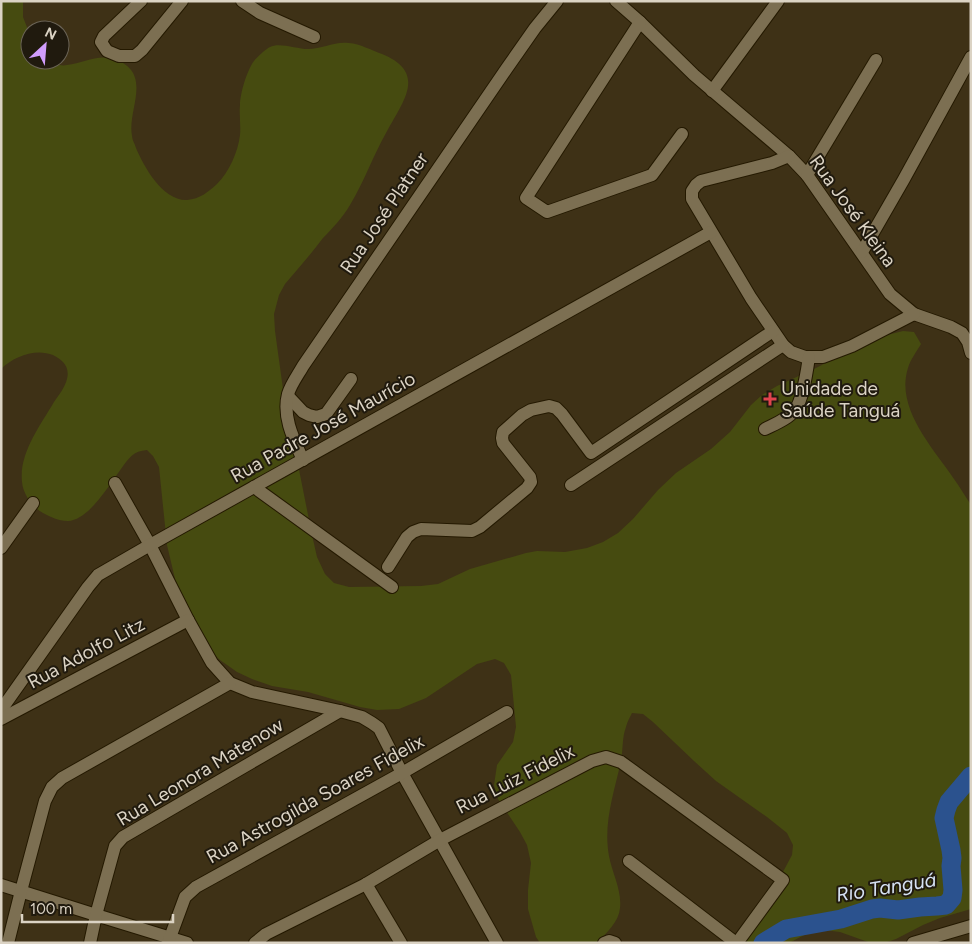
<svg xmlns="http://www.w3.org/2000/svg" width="972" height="944" viewBox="0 0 972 944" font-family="Figtree,sans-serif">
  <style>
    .green { fill: #464b10 }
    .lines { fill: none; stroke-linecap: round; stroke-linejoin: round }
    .river { stroke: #2b528e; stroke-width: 19 }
    .minor-casing { stroke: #241900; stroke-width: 14 }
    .minor { stroke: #7c6f52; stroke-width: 12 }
    .health-dot { fill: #e0444e; stroke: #201a0e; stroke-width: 2 }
    .labels { text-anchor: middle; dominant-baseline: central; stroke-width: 4; stroke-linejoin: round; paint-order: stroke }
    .street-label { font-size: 19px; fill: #dbd3c4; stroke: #201a0e }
    .poi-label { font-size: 19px; fill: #dbd3c4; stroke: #201a0e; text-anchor: start }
    .water-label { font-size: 20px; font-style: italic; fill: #d6e2f4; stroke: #201a0e }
  </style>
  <rect width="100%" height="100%" fill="#3e3116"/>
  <!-- green -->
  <path class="green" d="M1 1H23V17L30 35V60C35 60 42 59 47 60 54 61 58 67 67 65 84 63 99 53 117 60 153 75 127 110 132 136 132 140 135 144 136 148 144 167 163 201 187 200 200 199 208 192 217 184 229 172 238 152 240 135 241 125 239 115 240 105 240 94 247 70 254 61 256 58 267 48 270 47 279 42 297 49 308 49 322 49 335 41 349 43 360 44 371 50 382 54 428 73 403 101 386 133 373 156 364 182 350 205 343 217 333 228 323 238 311 254 298 269 285 284L279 295 274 314 275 331 283 389 312 535 317 557 325 574 334 583 349 587 421 586 438 584 470 569 526 553 537 551 565 552 587 548 603 542 618 533 633 519 658 490 676 473 711 449 730 432 751 405 762 395 777 386 816 368 858 346 887 335 903 331 914 332 921 344C917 351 910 360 908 368 895 408 933 448 954 479 960 487 965 496 971 505V909L940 918 923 925 896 939 884 943 868 942 840 932 824 930 808 933 789 943H729L784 870 792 855 793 845 787 833 767 817 716 781 694 761 653 722 643 714 632 713C630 717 627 722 626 727 622 737 623 750 621 761 614 793 603 823 609 856 612 873 622 890 620 908 619 922 606 933 597 943H540L536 937 528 909V890L531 863 527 845 520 832 498 799 494 785 497 765 513 742 516 727 511 675 504 663 495 659 477 664 426 698 399 709 377 710 360 707 308 692 272 686 252 679 237 672 220 660 207 647 180 600 167 545 159 467 153 456 147 450C133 451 129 458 121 469 109 485 89 520 68 521 58 521 51 517 43 513 32 507 23 494 22 482 19 453 40 426 54 402 59 395 65 387 67 379 70 367 63 360 53 355 36 348 14 356 1 369Z"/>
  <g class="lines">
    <!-- river -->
    <path class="river" d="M763 943 786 929 841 919 872 909 880 908 898 910 920 907 937 906 946 905 952 898 953 890 951 866 952 858 951 850 944 818 946 810 949 802 971 776"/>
    <!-- minor casing -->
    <g class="minor-casing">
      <g id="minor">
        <path d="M141 1 104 36 101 42 107 51 119 56H135L142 50 182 1"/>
        <path d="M242 1 260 13 314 37"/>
        <path d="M616 1 640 22 694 75 789 156 807 175 890 294 914 314 951 327 962 333 968 342 971 353"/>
        <path d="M640 22 526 198 547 212 652 175 682 134"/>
        <path d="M712 91 778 1"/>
        <path d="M789 156 772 163 701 181 696 185 692 191V199L751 298 783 345 791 352 805 357H823L852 346 914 314"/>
        <path d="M807 175 876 60"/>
        <path d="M862 252 904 179 971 57"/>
        <path d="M288 396 303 412 309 415 317 417 326 414 351 379"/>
        <path d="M765 429C775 424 788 419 795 410 803 400 807 370 809 357"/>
        <path d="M303 460C294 440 282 417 288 394 291 384 298 375 303 366L507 68 535 28 557 1"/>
        <path d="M115 483 150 545 188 620 212 663 230 683 252 692 340 711 362 717 372 723 379 728 402 773 497 943"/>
        <path d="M571 485 783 345"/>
        <path d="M254 487 392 587"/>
        <path d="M1 548 33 503"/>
        <path d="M388 567 407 537 413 532 421 529 472 531 480 527 527 488 531 482 530 477 503 443 502 438 503 432 522 415 531 410 549 406 556 408 562 414 591 453 773 331"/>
        <path d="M1 710 88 587 98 575 150 545 711 232"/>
        <path d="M1 719 188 620"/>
        <path d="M629 861 736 943"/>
        <path d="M366 884 401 943"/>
        <path d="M1 885 96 915 187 943"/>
        <path d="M8 943 21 891 45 801 52 787 62 778 230 683"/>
        <path d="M90 943 96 915 115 846 123 837 340 711"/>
        <path d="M168 943 185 897 196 887 402 773 507 712"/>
        <path d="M255 943 266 934 366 884 440 840 592 761 606 757 621 762 783 880 737 943"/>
        <path d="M604 943 609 941 615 943"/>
        <path d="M913 943 971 926"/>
      </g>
    </g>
    <!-- minor -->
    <use href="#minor" class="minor"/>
  </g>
  <!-- markers -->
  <path class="health-dot" d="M767.5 391.5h5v5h5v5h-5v5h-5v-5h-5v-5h5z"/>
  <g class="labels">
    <!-- street labels -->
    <g class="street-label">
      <text transform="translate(853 211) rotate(54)">Rua José Kleina</text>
      <text transform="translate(384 213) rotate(-56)">Rua José Platner</text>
      <text transform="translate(323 427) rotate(-29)">Rua Padre José Maurício</text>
      <text transform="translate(86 653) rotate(-28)">Rua Adolfo Litz</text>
      <text transform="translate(200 772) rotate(-31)">Rua Leonora Matenow</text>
      <text transform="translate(515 779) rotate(-27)">Rua Luiz Fidelix</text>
      <text transform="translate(315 799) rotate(-29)">Rua Astrogilda Soares Fidelix</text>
    </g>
    <!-- poi labels -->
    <g class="poi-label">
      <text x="781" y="388">Unidade de<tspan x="781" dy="22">Saúde Tanguá</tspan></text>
    </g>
    <!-- water labels -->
    <g class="water-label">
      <text transform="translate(886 887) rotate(-9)">Rio Tanguá</text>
    </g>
  </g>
  <!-- border -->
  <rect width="972" height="944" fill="none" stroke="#dbd3c4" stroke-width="5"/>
  <!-- north arrow -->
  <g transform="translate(45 45) rotate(26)"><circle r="24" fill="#201a0e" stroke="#6b6457"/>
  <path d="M0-4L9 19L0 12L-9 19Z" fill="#d19dfd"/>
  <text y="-8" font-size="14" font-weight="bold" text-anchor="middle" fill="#dbd3c4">N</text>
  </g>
  <!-- scale -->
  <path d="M22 914v8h151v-8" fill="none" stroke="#dbd3c4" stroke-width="2.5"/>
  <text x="30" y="914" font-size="15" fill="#dbd3c4" stroke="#201a0e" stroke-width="4" paint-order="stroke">100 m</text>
</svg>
